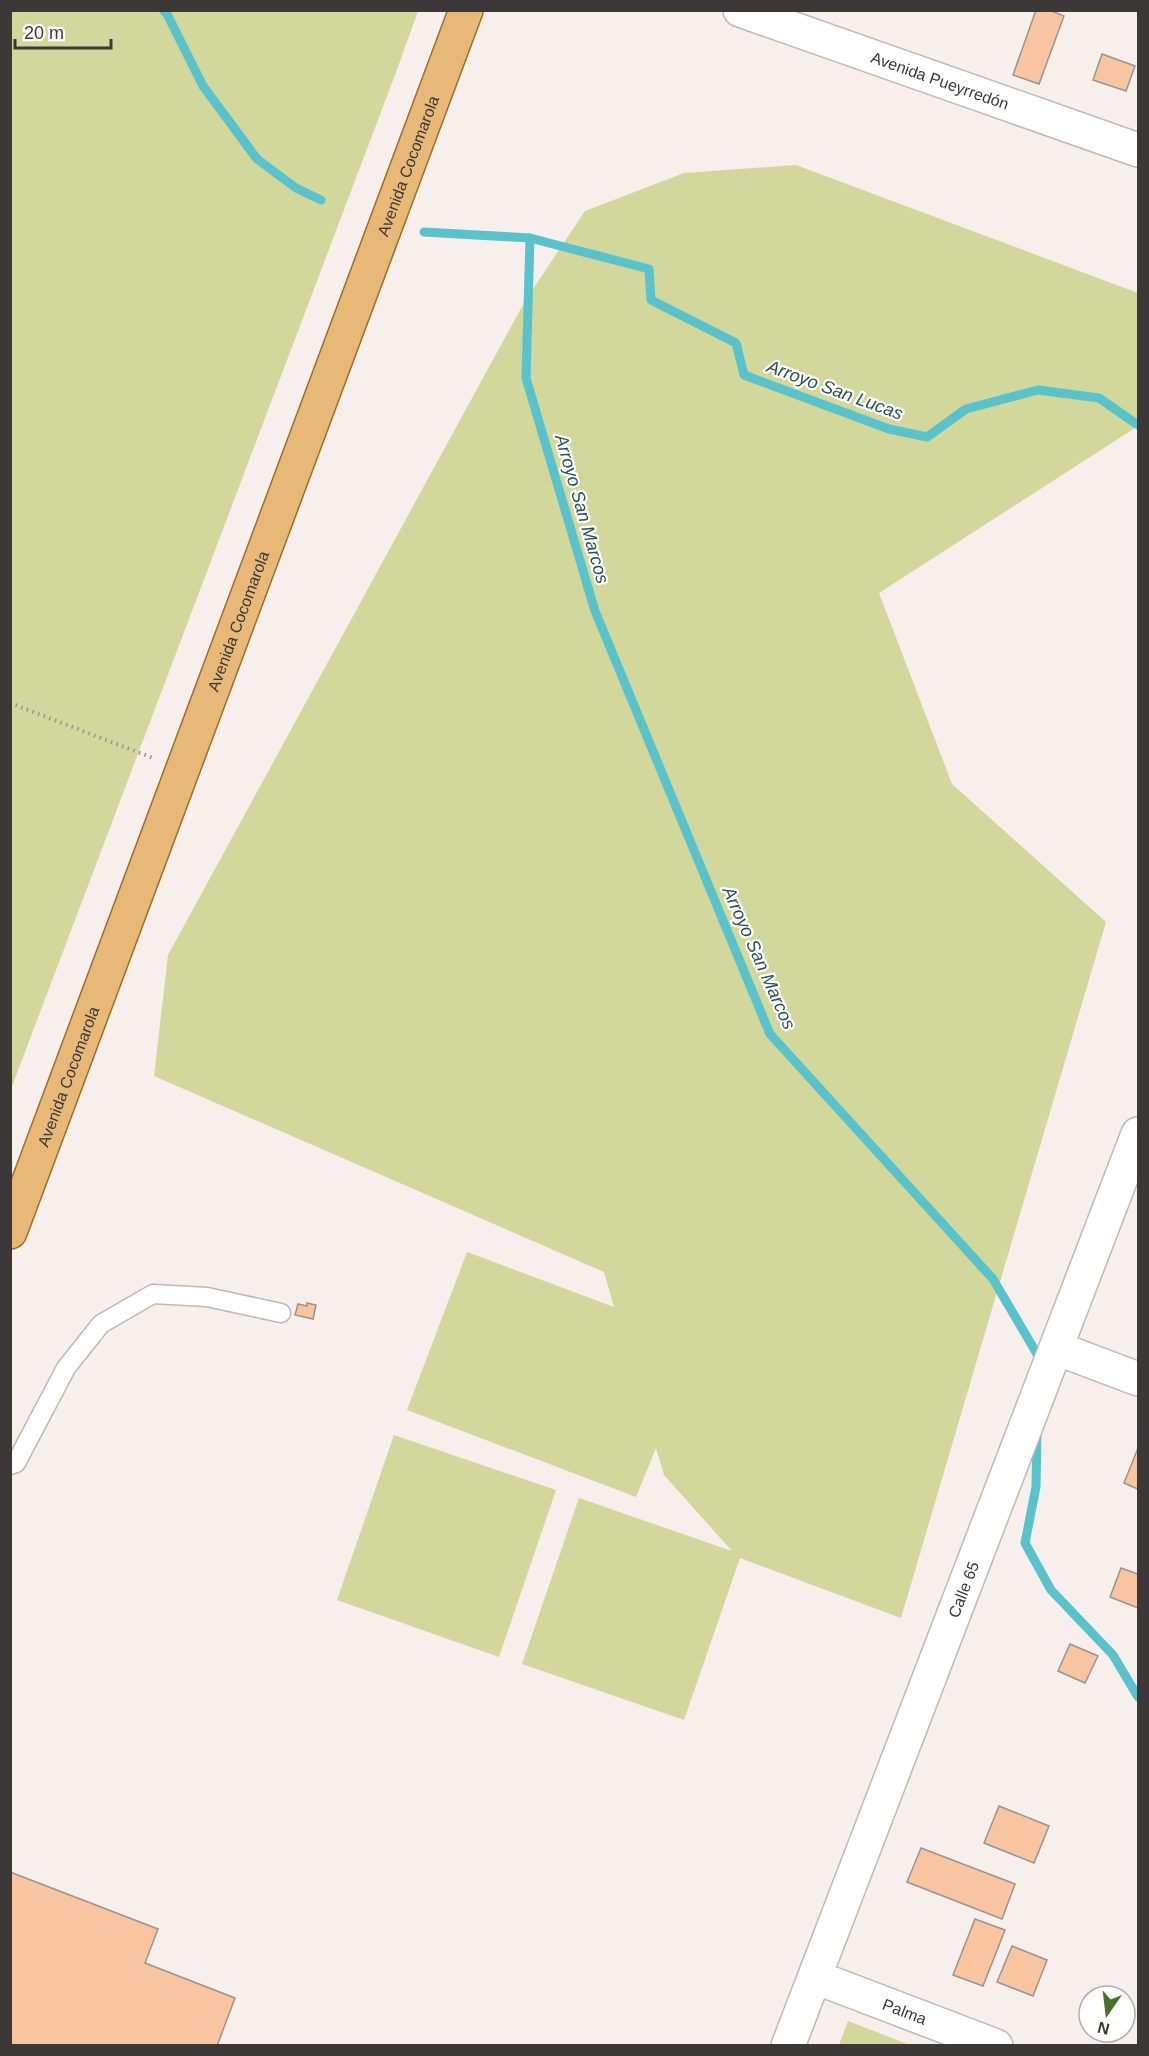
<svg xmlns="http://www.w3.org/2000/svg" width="1149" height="2056" viewBox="0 0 1149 2056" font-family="Arial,sans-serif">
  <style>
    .green { fill: #d2d79c }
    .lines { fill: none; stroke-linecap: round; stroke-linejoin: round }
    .stream { stroke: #5ac2ca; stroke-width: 9 }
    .building { fill: #f9c4a0; stroke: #999490; stroke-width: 1.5 }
    .service-casing { stroke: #bfb9b5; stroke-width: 21 }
    .minor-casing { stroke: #bfb9b5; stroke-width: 36 }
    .primary-casing { stroke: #a06d27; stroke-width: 36 }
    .path { stroke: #999492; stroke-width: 4; stroke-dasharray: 1.5 4.5; stroke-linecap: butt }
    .service { stroke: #fff; stroke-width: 18 }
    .minor { stroke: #fff; stroke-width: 33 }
    .primary { stroke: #e7b878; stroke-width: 33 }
    .labels { text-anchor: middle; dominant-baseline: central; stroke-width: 4.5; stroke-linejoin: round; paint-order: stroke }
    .street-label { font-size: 16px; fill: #3b3837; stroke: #fffefd }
    .water-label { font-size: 18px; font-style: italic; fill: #255357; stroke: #fffefd }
  </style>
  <rect width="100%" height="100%" fill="#f6efeb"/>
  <!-- green -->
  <g class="green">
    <path d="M10 11H418L395 75 11 1089Z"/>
    <path d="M796 165 1138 293V426L879 593 952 784 1106 922 901 1618 740 1558 684 1720 522 1664 579 1498 732 1551 664 1475 656 1448 636 1497 407 1410 467 1252 614 1307 604 1272 154 1076 168 955 525 301 585 211 684 173Z"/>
    <path d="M394 1435 556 1490 499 1657 337 1600Z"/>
    <path d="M848 2021 910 2045H839Z"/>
  </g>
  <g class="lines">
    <!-- stream -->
    <g class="stream">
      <path d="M163 10 167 14 203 86 257 159 296 188 321 200"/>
      <path d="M424 232 530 238 649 269 651 300 736 343 744 375 889 429 927 437 966 409 1038 390 1099 398 1138 425"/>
      <path d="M530 238 526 378 595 611 770 1034 993 1279 1040 1359V1362"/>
      <path d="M1037 1433 1036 1487 1025 1543 1051 1590 1113 1655 1138 1697"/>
    </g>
  </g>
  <!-- building -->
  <g class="building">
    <path d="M1036 10H1049L1064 16 1039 84 1013 75Z"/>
    <path d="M1102 54 1135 66 1126 91 1093 80Z"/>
    <path d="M307 1303 316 1305 313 1319 295 1315 298 1304 307 1306Z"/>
    <path d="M1138 1448V1489L1124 1483Z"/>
    <path d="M1121 1568 1138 1574V1608L1110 1597Z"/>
    <path d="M1070 1644 1098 1656 1085 1683 1058 1671Z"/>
    <path d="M999 1806 1049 1826 1034 1863 984 1843Z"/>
    <path d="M921 1848 1015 1884 1002 1919 907 1882Z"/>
    <path d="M10 1872 158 1929 145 1963 235 1998 217 2046H10Z"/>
    <path d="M975 1919 1005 1930 983 1986 953 1975Z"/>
    <path d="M1012 1946 1047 1960 1033 1996 997 1982Z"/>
  </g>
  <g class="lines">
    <!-- service casing -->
    <g class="service-casing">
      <path id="service" d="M10 1465 16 1463 66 1368 101 1324 153 1294 207 1297 281 1313"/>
    </g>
    <!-- minor casing -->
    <g class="minor-casing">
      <g id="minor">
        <path id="s1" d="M740 10 1138 150"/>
        <path d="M1056 1348 1138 1379"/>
        <path id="s2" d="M815 1977 996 2046"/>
        <path id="s3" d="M788 2046 1138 1134"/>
      </g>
    </g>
    <!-- primary casing -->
    <g class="primary-casing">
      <g id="primary">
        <path id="s4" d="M10 1232 466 10"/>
      </g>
    </g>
    <!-- path -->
    <path class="path" d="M10 703 153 758"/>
    <!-- service -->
    <use href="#service" class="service"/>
    <!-- minor -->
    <use href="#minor" class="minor"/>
    <!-- primary -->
    <use href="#primary" class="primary"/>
  </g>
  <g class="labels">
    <!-- street labels -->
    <g class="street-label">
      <text stroke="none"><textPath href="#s1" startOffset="212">Avenida Pueyrredón</textPath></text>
      <text stroke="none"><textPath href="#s4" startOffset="1138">Avenida Cocomarola</textPath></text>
      <text stroke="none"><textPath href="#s4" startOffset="652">Avenida Cocomarola</textPath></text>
      <text stroke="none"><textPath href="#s4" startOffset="166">Avenida Cocomarola</textPath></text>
      <text stroke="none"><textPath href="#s3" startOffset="489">Calle 65</textPath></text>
      <text stroke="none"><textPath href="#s2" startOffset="96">Palma</textPath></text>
    </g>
    <!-- water labels -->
    <g class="water-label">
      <text transform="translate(835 390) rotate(20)">Arroyo San Lucas</text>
      <text transform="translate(582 509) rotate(74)">Arroyo San Marcos</text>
      <text transform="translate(759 958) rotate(66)">Arroyo San Marcos</text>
    </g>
  </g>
  <!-- border -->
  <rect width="1149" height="2056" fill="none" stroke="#3b3837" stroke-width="24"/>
  <!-- north arrow -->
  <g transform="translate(1107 2014) rotate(194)"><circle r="28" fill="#fffefd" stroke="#b1afae" stroke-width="1.5"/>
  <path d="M0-4.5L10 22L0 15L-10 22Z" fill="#4b702a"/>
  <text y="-9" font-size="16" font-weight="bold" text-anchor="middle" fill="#3b3837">N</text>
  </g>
  <!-- scale -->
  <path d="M15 39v9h96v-9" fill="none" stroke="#3b3837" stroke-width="3"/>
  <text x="24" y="39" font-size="18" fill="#3b3837" stroke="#fffefd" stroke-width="4.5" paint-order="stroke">20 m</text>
</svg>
